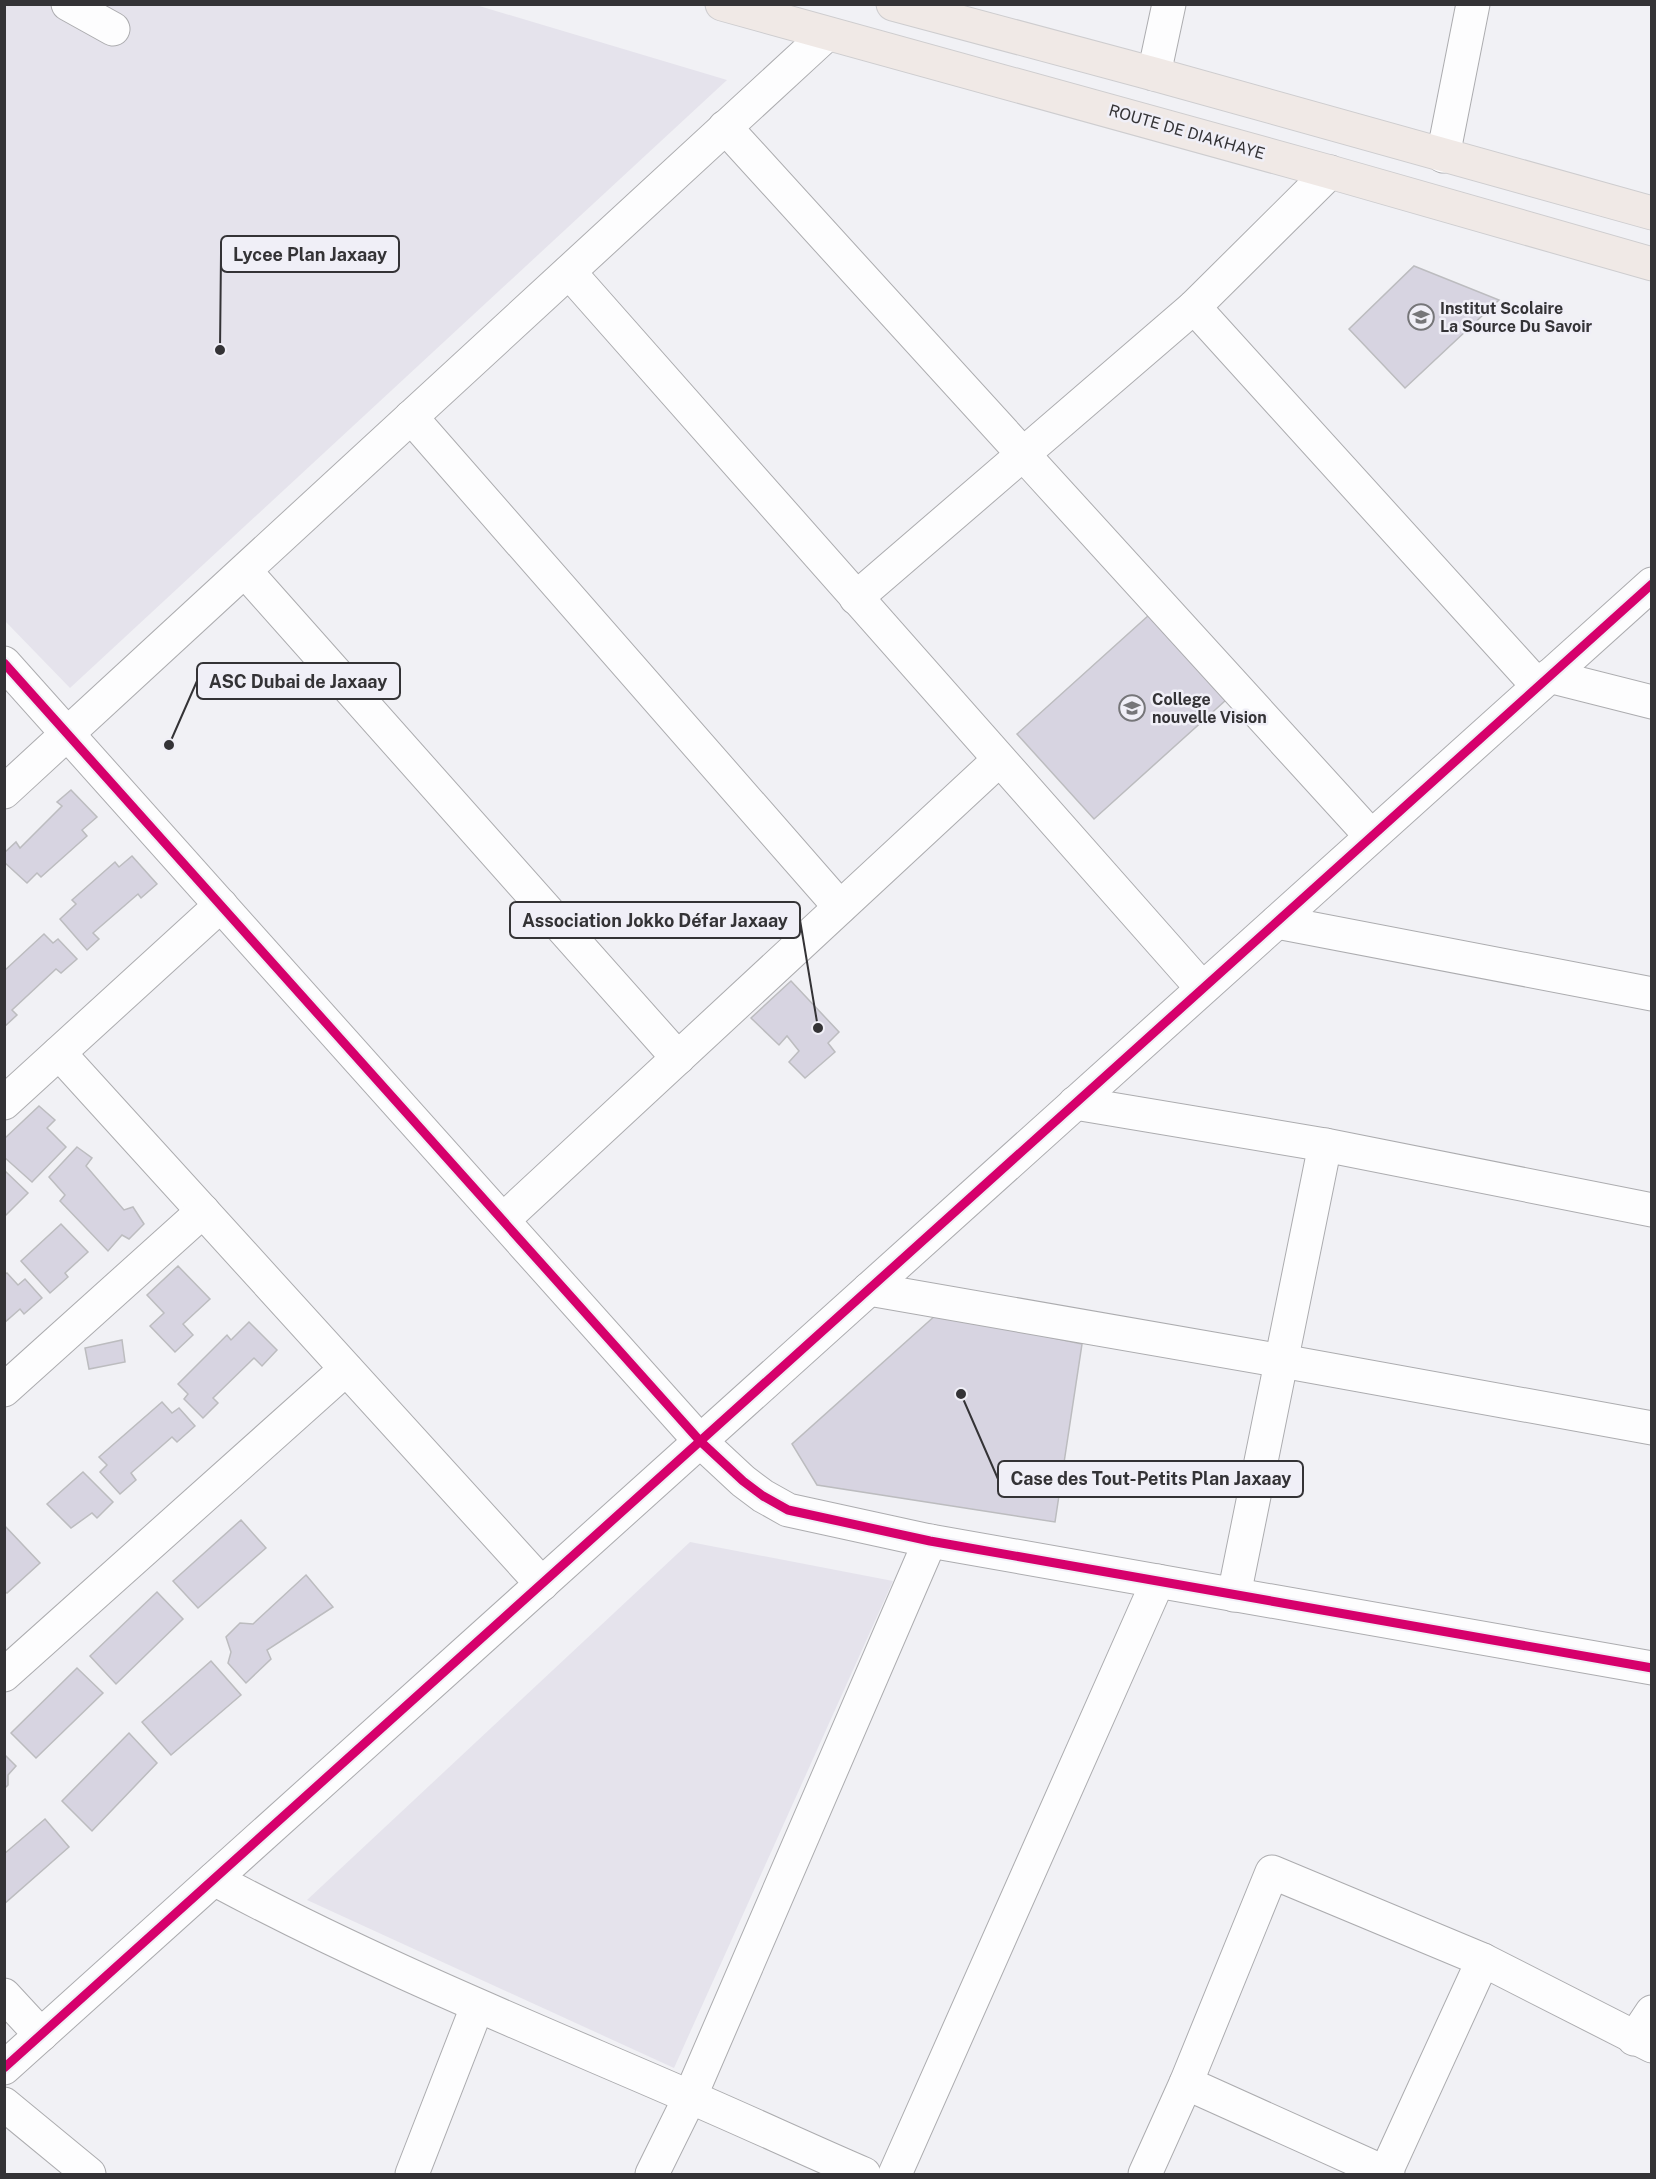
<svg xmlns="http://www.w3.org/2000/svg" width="1656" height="2179" viewBox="0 0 1656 2179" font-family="'Public Sans',sans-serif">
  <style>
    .built { fill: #e5e3ec }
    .building { fill: #d7d4e1; stroke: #bcbcbf; stroke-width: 1.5 }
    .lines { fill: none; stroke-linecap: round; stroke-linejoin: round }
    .minor-casing { stroke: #acacaf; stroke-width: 35 }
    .major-casing { stroke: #cecdcf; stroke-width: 35 }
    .minor { stroke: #fdfdfe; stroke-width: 33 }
    .major { stroke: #f0e9e6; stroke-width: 33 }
    .cycleway-casing { stroke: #f0eff7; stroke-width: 13 }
    .cycleway { stroke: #d6006c; stroke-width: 9 }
    .labels { text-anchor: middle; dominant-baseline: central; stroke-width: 5; stroke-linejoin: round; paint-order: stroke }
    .street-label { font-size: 16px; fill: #343336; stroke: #f0eff7 }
    .poi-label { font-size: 16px; font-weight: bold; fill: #343336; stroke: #f0eff7; text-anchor: start }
    .leader { fill: none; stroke: #343336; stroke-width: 2 }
    .callout-dot { fill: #343336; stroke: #f0eff7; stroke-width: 2 }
    .callout { fill: #f0eff7; stroke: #343336; stroke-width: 2 }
    .callout-label { font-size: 18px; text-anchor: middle; font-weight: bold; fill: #343336 }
  </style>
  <rect width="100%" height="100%" fill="#f1f1f5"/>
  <!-- built -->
  <g class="built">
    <path d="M5 5H476L727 80 70 688 5 621Z"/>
    <path d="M690 1542 893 1581 674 2068 307 1900Z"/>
  </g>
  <!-- building -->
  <g class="building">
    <path d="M1414 266 1499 300 1405 388 1349 329Z"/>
    <path d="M1149 615 1226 700 1094 819 1017 734Z"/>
    <path d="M71 790 97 817 82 830 87 836 41 877 37 873 27 883 4 862V853L16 842 20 848 62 806 57 802Z"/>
    <path d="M132 856 157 884 141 898 138 894 93 933 99 939 87 950 60 919 76 904 72 900 115 862 119 867Z"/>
    <path d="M44 934 53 943 58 939 77 959 61 973 56 969 12 1010 17 1015 4 1027V971Z"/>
    <path d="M791 981 839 1032 828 1043 835 1052 805 1078 789 1062 799 1051 787 1036 779 1045 751 1018Z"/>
    <path d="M39 1106 55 1120 47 1128 66 1147 32 1182 4 1157V1139Z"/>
    <path d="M77 1147 92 1158 86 1166 124 1210 133 1207 144 1224 129 1239 122 1235 108 1251 60 1201 65 1195 49 1177Z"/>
    <path d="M4 1170 28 1193 4 1217Z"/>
    <path d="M61 1224 88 1252 65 1273 68 1277 50 1293 21 1261Z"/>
    <path d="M178 1266 210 1299 183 1324 193 1335 175 1352 150 1326 164 1313 147 1295Z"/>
    <path d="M7 1273 18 1285 25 1279 42 1298 24 1314 20 1309 4 1323V1275Z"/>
    <path d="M937 1314 1082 1344 1055 1522 817 1485 792 1444Z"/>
    <path d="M249 1322 277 1350 262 1366 254 1358 213 1398 218 1403 203 1418 184 1399 188 1394 178 1384 227 1335 231 1340Z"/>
    <path d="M122 1340 125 1362 89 1369 85 1348Z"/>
    <path d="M162 1402 172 1413 179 1408 195 1426 177 1442 172 1437 131 1473 136 1480 120 1494 100 1472 107 1465 99 1457Z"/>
    <path d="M83 1472 113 1502 97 1518 92 1513 71 1528 47 1504Z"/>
    <path d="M241 1520 266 1548 198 1608 173 1581Z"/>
    <path d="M4 1525 40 1563 7 1593 4 1591Z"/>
    <path d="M306 1575 333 1607 267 1650 271 1659 246 1683 228 1663 231 1652 226 1637 240 1623 253 1624Z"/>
    <path d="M157 1592 183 1619 116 1684 90 1656Z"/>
    <path d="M211 1661 241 1695 171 1755 142 1722Z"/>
    <path d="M77 1668 103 1693 36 1758 11 1733Z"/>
    <path d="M129 1733 157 1763 92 1831 62 1801Z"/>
    <path d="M4 1754 16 1766 8 1775V1785L4 1789Z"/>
    <path d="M45 1819 69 1847 4 1904V1854Z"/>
  </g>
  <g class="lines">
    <!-- minor casing -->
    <g class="minor-casing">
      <g id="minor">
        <path d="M68 4 113 29"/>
        <path d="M1154 74 1169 4"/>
        <path d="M725 127 1371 836"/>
        <path d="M1443 156 1473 4"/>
        <path d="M569 272 1202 988"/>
        <path d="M1194 307 1538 686"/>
        <path d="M411 417 840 907"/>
        <path d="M245 571 678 1058"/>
        <path d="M856 598 1194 307 1330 172"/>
        <path d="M4 663 700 1441 743 1481 763 1496 788 1510 930 1541 1652 1668"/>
        <path d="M1549 676 1652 702"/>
        <path d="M4 792 827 34"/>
        <path d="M1277 922 1652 994"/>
        <path d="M59 1053 542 1584"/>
        <path d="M4 1103 221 905"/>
        <path d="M1075 1103 1325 1145 1652 1210"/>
        <path d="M503 1220 999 760"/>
        <path d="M869 1289 1282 1361 1652 1428"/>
        <path d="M4 1390 203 1211"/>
        <path d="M1234 1595 1325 1145"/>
        <path d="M4 1675 346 1369"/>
        <path d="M214 1879C368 1962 529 2027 690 2097 748 2122 806 2149 864 2174"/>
        <path d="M4 1995 41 2035"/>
        <path d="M1634 2039 1652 2012"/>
        <path d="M4 2068 1652 584"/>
        <path d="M1186 2083 1388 2174"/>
        <path d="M4 2104 89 2174"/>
        <path d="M412 2174 477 2007"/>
        <path d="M652 2174 690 2097 930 1541"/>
        <path d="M895 2174 1158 1581"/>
        <path d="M1145 2174 1186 2083 1272 1872 1483 1960 1652 2046"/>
        <path d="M1385 2174 1483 1960"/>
      </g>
    </g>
    <!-- major casing -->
    <g class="major-casing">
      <g id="major">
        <path d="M722 4 1330 172 1652 264"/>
        <path d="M893 4 1154 74 1652 213"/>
      </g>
    </g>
    <!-- minor -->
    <use href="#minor" class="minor"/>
    <!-- major -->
    <use href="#major" class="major"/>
    <!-- cycleway casing -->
    <g class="cycleway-casing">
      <g id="cycleway">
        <path d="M4 663 700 1441 743 1481 763 1496 788 1510 930 1541 1652 1668"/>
        <path d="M4 2068 1652 584"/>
      </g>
    </g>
    <!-- cycleway -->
    <use href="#cycleway" class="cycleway"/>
  </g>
  <!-- icons -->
  <defs>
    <g id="school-ring" transform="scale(1.35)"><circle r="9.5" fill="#f0eff7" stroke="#767679" stroke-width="1.5"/><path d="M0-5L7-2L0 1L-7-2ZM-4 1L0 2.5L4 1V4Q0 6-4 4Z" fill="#767679"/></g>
  </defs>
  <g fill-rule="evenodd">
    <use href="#school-ring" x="1421" y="317"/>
    <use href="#school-ring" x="1132" y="708"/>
  </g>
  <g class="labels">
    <!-- street labels -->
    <g class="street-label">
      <text transform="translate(1187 132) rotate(16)">ROUTE DE DIAKHAYE</text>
    </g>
    <!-- poi labels -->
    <g class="poi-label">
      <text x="1440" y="308">Institut Scolaire<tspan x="1440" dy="18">La Source Du Savoir</tspan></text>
      <text x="1152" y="699">College<tspan x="1152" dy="18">nouvelle Vision</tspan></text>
    </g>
  </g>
  <!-- callouts -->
  <path class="leader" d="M220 350L221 254M169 745L197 681M818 1028L800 920M961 1394L998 1479"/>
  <g class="callout-dot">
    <circle cx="220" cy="350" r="6"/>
    <circle cx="169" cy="745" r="6"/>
    <circle cx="818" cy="1028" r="6"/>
    <circle cx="961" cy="1394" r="6"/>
  </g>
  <g class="callout">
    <rect x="221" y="236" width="178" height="36" rx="6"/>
    <rect x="197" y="663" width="203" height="36" rx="6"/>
    <rect x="510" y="902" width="290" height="36" rx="6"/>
    <rect x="998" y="1461" width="305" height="36" rx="6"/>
  </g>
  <g class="callout-label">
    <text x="310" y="261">Lycee Plan Jaxaay</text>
    <text x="298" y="688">ASC Dubai de Jaxaay</text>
    <text x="655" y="927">Association Jokko Défar Jaxaay</text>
    <text x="1151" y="1485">Case des Tout-Petits Plan Jaxaay</text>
  </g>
  <!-- border -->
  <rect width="1656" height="2179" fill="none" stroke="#343336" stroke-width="12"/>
</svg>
